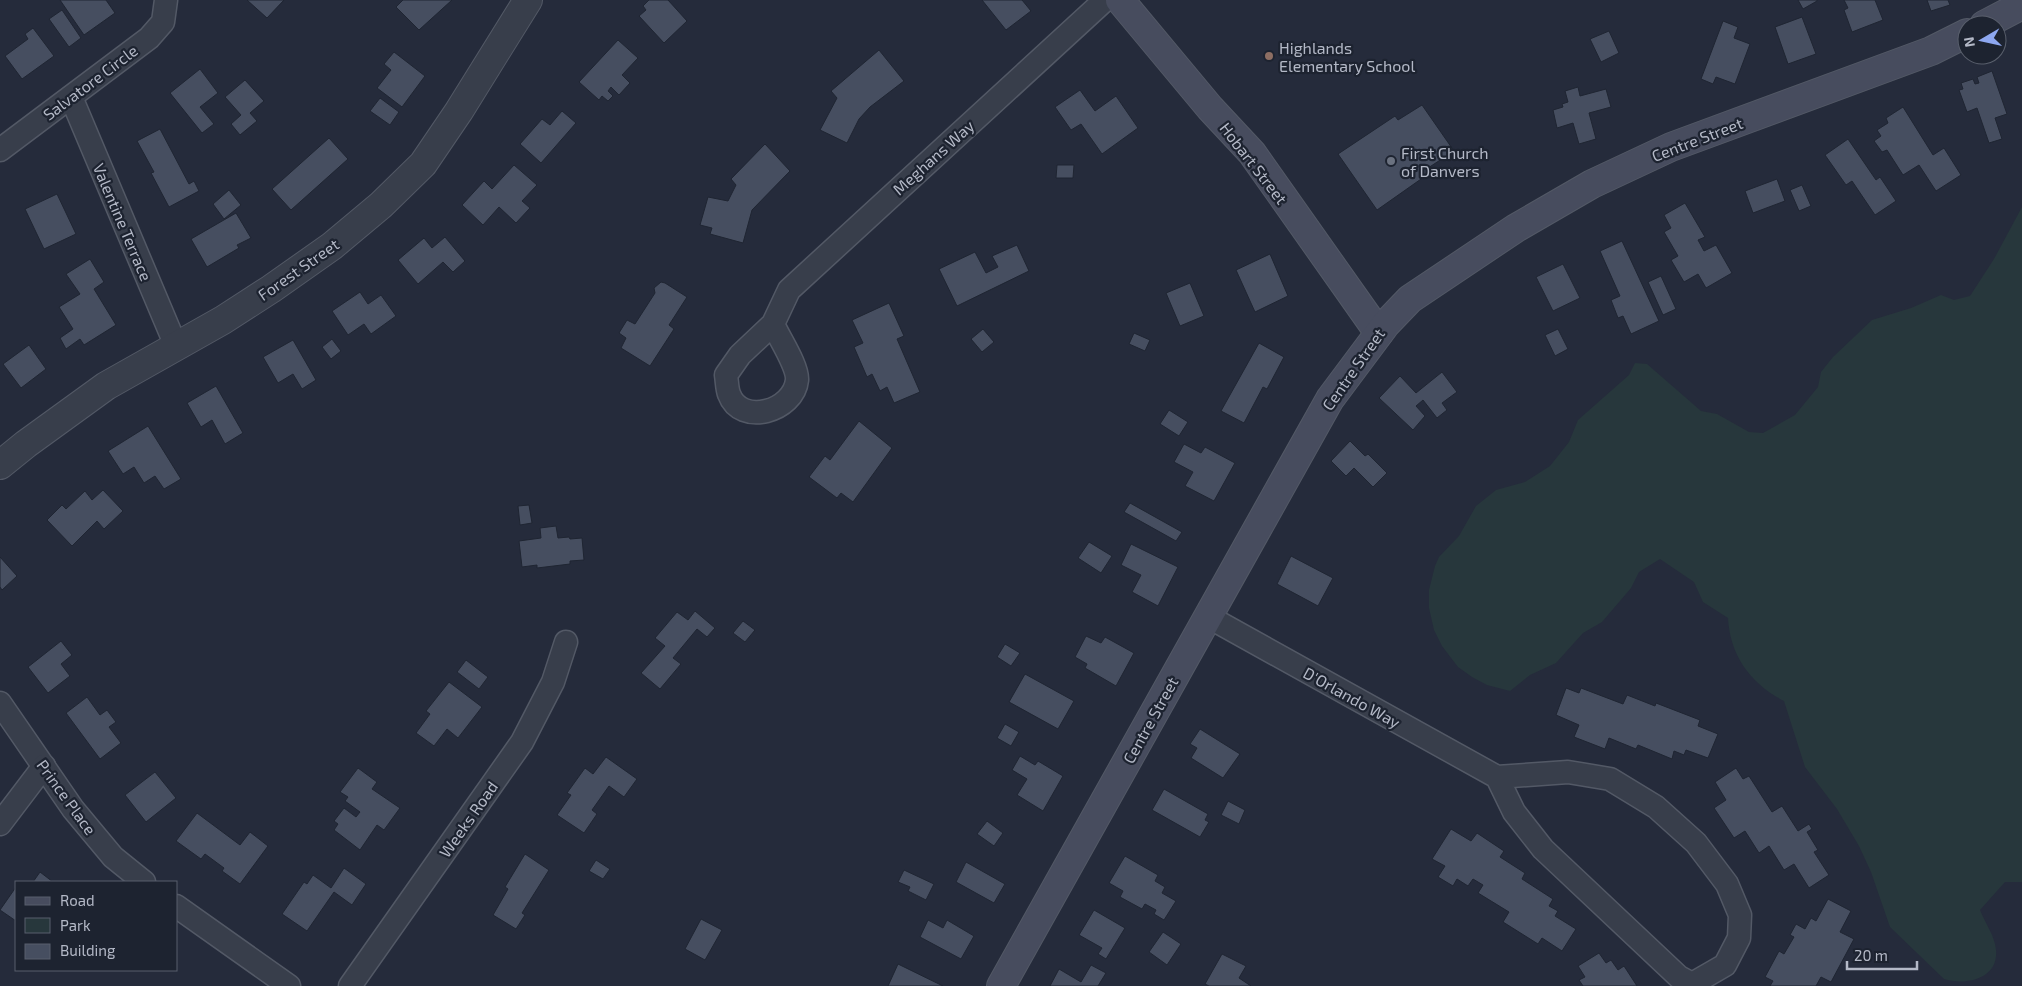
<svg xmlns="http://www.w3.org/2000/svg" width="2022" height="986" viewBox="0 0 2022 986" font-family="'Exo 2',sans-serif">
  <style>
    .green { fill: #27373c }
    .building { fill: #464e60; stroke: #1f2532 }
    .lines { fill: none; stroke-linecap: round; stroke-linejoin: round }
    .minor-casing { stroke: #535966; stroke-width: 25 }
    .tertiary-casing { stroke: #535966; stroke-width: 30 }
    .secondary-casing { stroke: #535966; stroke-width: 30 }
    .minor { stroke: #383e4b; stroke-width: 22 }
    .tertiary { stroke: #383e4b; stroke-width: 28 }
    .secondary { stroke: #474c5e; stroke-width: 28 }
    .education-dot { fill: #8d6e63; stroke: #1d2330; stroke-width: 2 }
    .worship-dot { fill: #6b7280; stroke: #1d2330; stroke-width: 2 }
    .labels { text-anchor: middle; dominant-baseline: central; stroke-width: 4.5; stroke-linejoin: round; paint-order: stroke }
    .poi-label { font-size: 16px; fill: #b4b9c7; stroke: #1d2330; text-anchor: start }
    .street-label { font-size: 16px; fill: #b4b9c7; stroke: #1d2330 }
  </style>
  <rect width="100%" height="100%" fill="#252b3b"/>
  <!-- green -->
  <path class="green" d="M2022 207V882H2005L1980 910C1985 923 1995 936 1996 950 1999 979 1965 986 1944 979L1890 927 1871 872 1859 846 1837 809 1805 767 1784 701C1751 684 1730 656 1728 618L1703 602 1694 582 1660 559 1639 572 1631 588 1602 622 1583 633 1556 663 1530 675 1510 691 1487 685 1472 677 1458 667 1442 646 1434 630 1429 608V590L1435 566 1439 557 1459 536 1476 506 1496 490 1525 482 1550 466 1569 442 1578 420 1629 375 1635 363 1647 364 1701 411 1717 414 1749 432 1763 433 1795 415 1818 387 1821 372 1833 357 1872 320 1911 308 1941 295 1954 300 1970 296 1994 259Z"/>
  <!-- building -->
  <g class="building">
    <path d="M60 0H106L115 13 84 35Z"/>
    <path d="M247 0H284L267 18Z"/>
    <path d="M403 0H452L419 30 396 7Z"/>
    <path d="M649 0H668L687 21 664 43 639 16 646 10 643 6Z"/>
    <path d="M982 0H1022L1031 11 1006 30Z"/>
    <path d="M1798 0H1817V1L1803 9Z"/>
    <path d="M1844 0H1875L1883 20 1852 32 1844 10 1848 8Z"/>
    <path d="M1927 0H1948L1950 5 1931 11Z"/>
    <path d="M62 10 81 38 69 47 49 19Z"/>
    <path d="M1802 17 1816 54 1788 64 1775 27Z"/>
    <path d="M1723 21 1738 27 1734 38 1750 44 1735 84 1716 77 1713 84 1701 79Z"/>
    <path d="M33 28 54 56 22 79 5 56 28 39 25 34Z"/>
    <path d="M1609 31 1619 53 1601 62 1590 39Z"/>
    <path d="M618 40 638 58 622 75 630 83 619 95 611 87 608 91 613 96 608 101 602 96 599 100 579 82Z"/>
    <path d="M879 50 904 81 870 107 859 119 847 143 820 130 837 98 831 91Z"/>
    <path d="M394 52 425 76 402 107 377 88 391 70 384 64Z"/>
    <path d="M200 69 218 93 200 107 214 124 202 133 170 93Z"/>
    <path d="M1992 71 2007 114 1995 118 2002 139 1989 143 1977 108 1967 112 1959 90 1963 89 1961 83 1973 79 1975 84 1979 83 1977 77Z"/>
    <path d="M245 80 264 101 250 113 257 121 240 135 231 124 241 115 225 97Z"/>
    <path d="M1578 87 1580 96 1606 89 1611 107 1589 113 1596 139 1579 144 1573 123 1557 128 1553 110 1563 107 1562 104 1568 102 1565 91Z"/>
    <path d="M1080 90 1095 111 1116 96 1138 128 1102 154 1081 124 1071 130 1055 107Z"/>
    <path d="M380 98 399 112 390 125 370 111Z"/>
    <path d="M1422 105 1454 151 1428 168 1431 172 1377 210 1338 154 1395 116 1398 120Z"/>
    <path d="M1903 107 1933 155 1944 148 1961 175 1936 191 1919 165 1903 175 1887 150 1882 152 1874 141 1881 136 1877 130 1888 123 1886 118Z"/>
    <path d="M562 111 576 123 541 163 520 144 542 119 550 125Z"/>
    <path d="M160 129 189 184 194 181 199 191 169 207 151 173 154 172 137 141Z"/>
    <path d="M329 138 348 159 291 210 272 189Z"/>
    <path d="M1848 139 1876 180 1880 177 1896 201 1875 215 1852 181 1846 185 1825 155Z"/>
    <path d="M765 144 790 171 752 210 743 243 710 234 712 228 700 225 708 197 728 201 736 185 731 179Z"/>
    <path d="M514 165 537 185 522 201 530 208 516 223 499 207 483 225 462 205 484 181 492 189Z"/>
    <path d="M1057 165H1074L1073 178H1056Z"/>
    <path d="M1777 179 1785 201 1753 213 1745 191Z"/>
    <path d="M1802 185 1811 206 1799 211 1790 190Z"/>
    <path d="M229 190 241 205 224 219 213 204Z"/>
    <path d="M57 194 76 234 44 249 25 209Z"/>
    <path d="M1685 203 1705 237 1698 240 1704 251 1716 245 1732 273 1706 288 1698 274 1684 282 1671 260 1678 256 1664 232 1671 228 1664 215Z"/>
    <path d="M236 213 251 238 237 245 239 248 207 267 191 239Z"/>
    <path d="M445 237 465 261 453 272 443 262 418 284 398 260 424 238 432 248Z"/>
    <path d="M1622 241 1659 321 1631 334 1623 316 1618 318 1611 300 1620 296 1600 251Z"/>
    <path d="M1017 245 1029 271 957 306 939 269 975 252 986 273 998 267 992 256Z"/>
    <path d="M1270 254 1288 296 1255 312 1236 270Z"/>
    <path d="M90 259 104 282 94 289 116 325 84 345 80 339 66 349 60 338 73 329 59 307 80 294 66 274Z"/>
    <path d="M1563 264 1580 298 1553 311 1536 277Z"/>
    <path d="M1661 276 1676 309 1663 315 1648 282Z"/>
    <path d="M661 282 665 283 687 297 669 325 674 329 650 366 621 348 626 338 619 333 627 320 635 324 655 293 654 288Z"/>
    <path d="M1190 283 1204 316 1180 326 1166 293Z"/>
    <path d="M360 292 368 304 381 295 396 316 371 334 364 324 348 335 332 311Z"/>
    <path d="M889 303 904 336 897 339 920 392 894 403 887 387 880 391 872 374 867 377 854 347 863 343 852 320Z"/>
    <path d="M983 329 994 342 982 352 971 339Z"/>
    <path d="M1558 329 1568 349 1555 356 1545 335Z"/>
    <path d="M1134 333 1150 340 1145 351 1129 344Z"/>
    <path d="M332 339 341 351 331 359 322 347Z"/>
    <path d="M293 340 316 380 302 389 293 374 278 383 263 357Z"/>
    <path d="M1259 343 1284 357 1267 389 1263 387 1244 423 1221 411Z"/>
    <path d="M29 345 46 369 21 388 3 364Z"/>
    <path d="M1442 372 1457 392 1442 403 1447 410 1437 418 1423 400 1416 406 1425 416 1413 430 1379 398 1400 376 1416 393Z"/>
    <path d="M216 386 243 433 225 444 212 420 201 427 187 403Z"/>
    <path d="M1169 410 1188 422 1179 436 1160 424Z"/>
    <path d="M859 421 892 448 853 502 841 493 837 498 809 477 825 456 830 460Z"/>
    <path d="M148 426 181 479 164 489 155 476 144 483 134 467 123 474 108 451Z"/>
    <path d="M1350 441 1365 456 1368 454 1387 473 1373 487 1354 468 1346 476 1331 461Z"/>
    <path d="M1184 444 1201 453 1205 447 1235 463 1214 501 1185 486 1193 472 1174 462Z"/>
    <path d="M103 490 123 511 104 529 97 521 72 546 47 520 62 505 66 509 85 491 92 500Z"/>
    <path d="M1130 503 1182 532 1176 541 1124 512Z"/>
    <path d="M529 505 532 523 520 525 518 506Z"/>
    <path d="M556 526 558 538 569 537 570 539 582 538 584 560 570 561V564L537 568V565L522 567 519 541 541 538 540 528Z"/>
    <path d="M1089 542 1112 556 1101 573 1078 558Z"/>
    <path d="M1131 544 1178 567 1158 606 1132 592 1141 575 1121 565Z"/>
    <path d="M1291 556 1333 578 1318 606 1277 584Z"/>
    <path d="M0 557 17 576 2 590 0 587Z"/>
    <path d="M695 611 715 628 707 637 697 629 673 658 681 664 660 689 641 673 665 646 655 638 677 612 688 620Z"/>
    <path d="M743 621 755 630 745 642 733 633Z"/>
    <path d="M1086 636 1101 643 1105 637 1134 653 1116 686 1085 668 1087 664 1075 657Z"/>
    <path d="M61 641 72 655 61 664 70 676 48 693 28 667Z"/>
    <path d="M1005 644 1020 653 1011 666 997 657Z"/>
    <path d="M466 660 488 677 479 689 457 672Z"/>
    <path d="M1025 674 1074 701 1058 729 1009 702Z"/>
    <path d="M449 682 482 707 458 738 447 729 434 746 416 733 430 714 426 711Z"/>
    <path d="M1566 688 1579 693 1581 688 1623 704 1627 695 1655 706 1656 703 1700 720 1698 726 1718 734 1708 758 1686 750 1684 755 1674 751 1672 759 1638 745 1636 749 1609 738 1605 749 1574 737 1579 725 1556 715Z"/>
    <path d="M87 697 100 715 107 710 116 722 109 727 121 743 100 759 66 713Z"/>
    <path d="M1005 724 1019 732 1011 746 997 738Z"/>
    <path d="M1200 729 1240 754 1223 778 1191 758 1197 748 1190 744Z"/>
    <path d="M1020 756 1035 765 1038 761 1063 776 1043 811 1017 795 1027 779 1012 770Z"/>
    <path d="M606 757 637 779 624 797 609 786 592 810 597 814 584 833 557 815 571 795 567 793 585 768 593 774Z"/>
    <path d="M358 768 377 782 372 789 400 808 384 830 377 825 360 850 334 830 338 824 334 821 344 808 356 817 360 812 345 801 348 797 340 792Z"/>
    <path d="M1736 768 1743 779 1749 776 1772 812 1782 806 1798 831 1809 824 1812 829 1807 832 1818 850 1814 852 1829 875 1809 888 1794 864 1784 870 1769 846 1759 853 1745 831 1734 838 1714 808 1726 800 1715 782Z"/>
    <path d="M155 772 176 798 146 822 125 795Z"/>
    <path d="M1164 789 1208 814 1205 820 1209 822 1200 837 1152 810Z"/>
    <path d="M1228 801 1245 810 1239 824 1221 815Z"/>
    <path d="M197 813 240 845 250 832 268 846 240 884 222 871 224 868 205 854 201 859 176 841Z"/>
    <path d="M987 821 1003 833 994 846 977 834Z"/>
    <path d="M1451 829 1471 841 1477 833 1504 851 1500 857 1525 873 1522 879 1553 899 1549 906 1558 911 1555 916 1576 929 1562 951 1542 938 1538 944 1503 922 1509 912 1478 893 1483 885 1473 879 1468 886 1457 879 1453 886 1438 877 1445 866 1432 859Z"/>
    <path d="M525 854 549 870 522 913 525 915 516 929 493 915 508 889 505 887Z"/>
    <path d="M1125 856 1158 875 1155 881 1165 887 1162 893 1176 901 1164 920 1154 914 1156 910 1145 904 1142 909 1120 897 1123 891 1109 883Z"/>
    <path d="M596 860 610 869 603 879 589 871Z"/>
    <path d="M966 862 1005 884 994 903 956 882Z"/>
    <path d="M344 868 366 884 352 905 334 892 307 931 282 914 304 882 307 884 313 875 331 888Z"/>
    <path d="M904 870 934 884 926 900 908 891 910 887 898 882Z"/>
    <path d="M40 872 53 882H33Z"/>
    <path d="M16 887V921L0 910Z"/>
    <path d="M1828 899 1851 911 1840 932 1854 939 1831 982 1821 977 1816 986H1770L1773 981 1765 977 1779 951 1784 954 1794 937 1790 935 1796 924 1805 929 1811 918 1816 921Z"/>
    <path d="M1094 910 1125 928 1106 959 1098 954 1102 948 1079 935Z"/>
    <path d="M701 919 722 930 705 960 685 949Z"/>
    <path d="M928 920 943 928 947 920 974 936 961 959 920 937Z"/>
    <path d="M1163 932 1181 944 1167 965 1149 952Z"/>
    <path d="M1599 953 1606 963 1611 960 1618 970 1624 966 1637 986H1583L1579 980 1585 977 1578 966Z"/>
    <path d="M1222 954 1246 966 1239 978 1251 986H1209L1205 984Z"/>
    <path d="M898 964 943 986H888Z"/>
    <path d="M1091 965 1106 973 1098 986H1050L1059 969 1081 982Z"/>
  </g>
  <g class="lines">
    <!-- minor casing -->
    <g class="minor-casing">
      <g id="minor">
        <path d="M71 97 176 346"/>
        <path d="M0 150 149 38 163 22 166 0"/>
        <path d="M773 324C779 338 798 366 797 380 794 411 741 427 729 394 727 389 727 381 726 375L740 355 773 324 789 290 1105 0"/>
        <path d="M1207 616 1497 777 1568 772 1610 779 1656 807 1696 843 1727 884 1740 915 1739 938 1725 965 1692 984 1679 977 1543 849 1514 812 1497 777"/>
        <path d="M0 703 73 809 113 857 144 882"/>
        <path d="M0 824 44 766"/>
        <path d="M176 906 289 986"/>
        <path d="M350 986 522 742 553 682 566 642"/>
      </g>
    </g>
    <!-- tertiary casing -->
    <g class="tertiary-casing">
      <path id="tertiary" d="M0 465 26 444 106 386 223 320 271 289 332 246 381 205 423 164 459 111 528 0"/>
    </g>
    <!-- secondary casing -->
    <g class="secondary-casing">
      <g id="secondary">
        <path d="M1120 0 1210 108 1252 153 1379 333"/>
        <path d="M1984 25 2022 5"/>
        <path d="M1001 986 1330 399 1386 324 1410 299 1516 228 1592 184 1671 147 1931 51 1967 33"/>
      </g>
    </g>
    <!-- minor -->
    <use href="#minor" class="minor"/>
    <!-- tertiary -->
    <use href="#tertiary" class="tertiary"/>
    <!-- secondary -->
    <use href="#secondary" class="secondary"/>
  </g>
  <!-- markers -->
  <circle class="education-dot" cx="1269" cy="56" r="5"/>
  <circle class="worship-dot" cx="1391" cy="161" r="5"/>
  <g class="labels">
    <!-- poi labels -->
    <g class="poi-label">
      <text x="1279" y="47">Highlands<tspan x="1279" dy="18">Elementary School</tspan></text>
      <text x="1401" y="152">First Church<tspan x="1401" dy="18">of Danvers</tspan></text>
    </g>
    <!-- street labels -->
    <g class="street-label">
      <text transform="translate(90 82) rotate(-37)">Salvatore Circle</text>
      <text transform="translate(1697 139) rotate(-21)">Centre Street</text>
      <text transform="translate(933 157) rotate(-42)">Meghans Way</text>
      <text transform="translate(1254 163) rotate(52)">Hobart Street</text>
      <text transform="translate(123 222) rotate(67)">Valentine Terrace</text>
      <text transform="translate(298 269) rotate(-35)">Forest Street</text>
      <text transform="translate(1353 369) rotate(-55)">Centre Street</text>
      <text transform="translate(1352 697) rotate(29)">D'Orlando Way</text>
      <text transform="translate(1150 720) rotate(-61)">Centre Street</text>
      <text transform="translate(67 797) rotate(54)">Prince Place</text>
      <text transform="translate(468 819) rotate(-55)">Weeks Road</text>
    </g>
  </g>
  <!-- legend -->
  <rect x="15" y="881" width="162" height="90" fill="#1d2330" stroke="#595f6c"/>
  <rect x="25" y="897" width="25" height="8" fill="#474c5e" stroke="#595f6c"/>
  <text x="60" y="906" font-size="15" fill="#b4b9c7">Road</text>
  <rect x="25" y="918" width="25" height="15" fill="#27373c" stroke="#595f6c"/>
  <text x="60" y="931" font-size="15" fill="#b4b9c7">Park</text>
  <rect x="25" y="944" width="25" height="15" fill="#464e60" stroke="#595f6c"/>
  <text x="60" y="956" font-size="15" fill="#b4b9c7">Building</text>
  <!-- north arrow -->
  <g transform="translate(1982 40) rotate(261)"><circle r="24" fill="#1d2330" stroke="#595f6c"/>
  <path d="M0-4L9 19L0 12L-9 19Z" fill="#8ea8f1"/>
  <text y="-8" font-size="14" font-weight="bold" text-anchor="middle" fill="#b4b9c7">N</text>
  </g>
  <!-- scale -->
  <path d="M1847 961v8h70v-8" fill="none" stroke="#b4b9c7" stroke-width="2.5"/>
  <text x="1854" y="961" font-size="15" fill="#b4b9c7" stroke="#1d2330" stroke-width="4" paint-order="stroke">20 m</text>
</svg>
